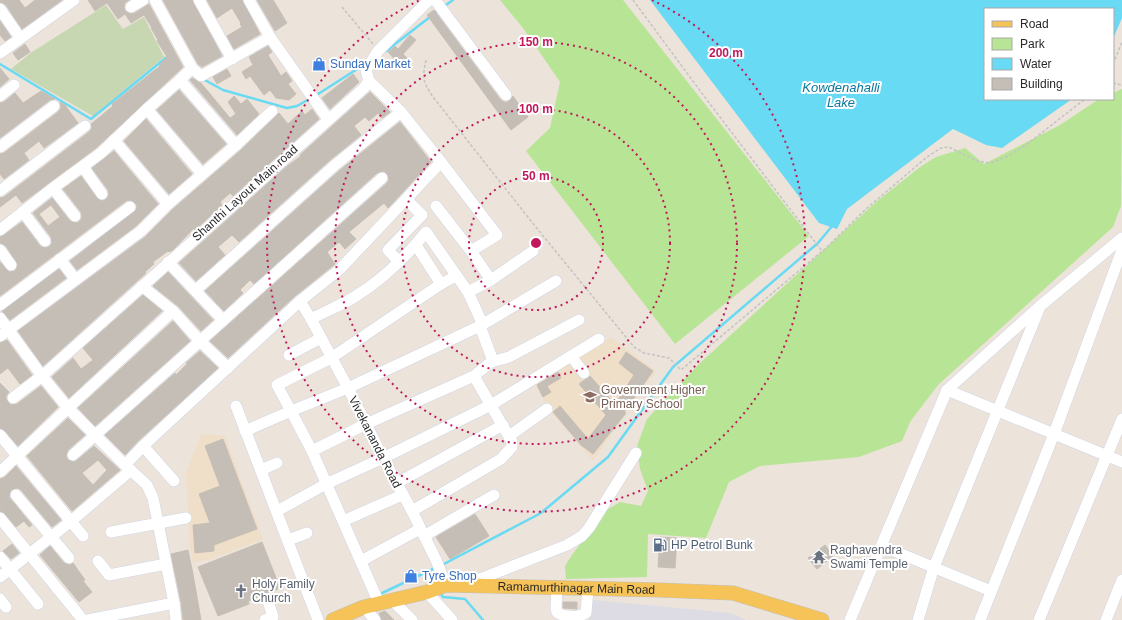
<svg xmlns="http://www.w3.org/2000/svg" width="1122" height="620" viewBox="0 0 1122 620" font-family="Helvetica,sans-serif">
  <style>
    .industrial { fill: #dddce4 }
    .education { fill: #efdfc9 }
    .green { fill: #b7e595 }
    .cemetery { fill: #c7d7b1 }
    .water { fill: #69daf3 }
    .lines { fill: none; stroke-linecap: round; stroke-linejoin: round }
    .stream { stroke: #69daf3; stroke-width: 2.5 }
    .building { fill: #c4beb6; stroke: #c8bfb4; fill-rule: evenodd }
    .minor-casing { stroke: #d0d5e3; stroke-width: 12 }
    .major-casing { stroke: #c3c3c3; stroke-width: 15 }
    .path { stroke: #c3c3c3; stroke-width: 1.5; stroke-dasharray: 3 2; stroke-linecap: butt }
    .minor { stroke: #fff; stroke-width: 11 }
    .major { stroke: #f5c357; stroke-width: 14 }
    .ring { fill: none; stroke: #c2185b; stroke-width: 2; stroke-dasharray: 2 4 }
    .labels { text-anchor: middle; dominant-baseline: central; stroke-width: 4; stroke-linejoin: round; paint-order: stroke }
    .shop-label { font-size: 12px; fill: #366cbe; stroke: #fff; text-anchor: start }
    .street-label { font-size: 12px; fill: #292929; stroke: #fff }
    .education-label { font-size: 12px; fill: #785e54; stroke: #fff; text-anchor: start }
    .service-label { font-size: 12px; fill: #4e5e75; stroke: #fff; text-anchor: start }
    .worship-label { font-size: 12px; fill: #5b616d; stroke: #fff; text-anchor: start }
    .water-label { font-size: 13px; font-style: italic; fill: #08789e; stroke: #fff }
    .centre { fill: #c2185b; stroke: #fff; stroke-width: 2 }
    .ring-label { font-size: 12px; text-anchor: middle; font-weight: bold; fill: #c2185b; stroke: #fff; stroke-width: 4; stroke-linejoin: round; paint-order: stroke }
  </style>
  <rect width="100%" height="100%" fill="#ece3db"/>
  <!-- industrial -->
  <path class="industrial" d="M593 600 730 613 746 620H589Z"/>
  <!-- education -->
  <g class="education">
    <path d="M611 337 656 371 593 461 551 412 533 382Z"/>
    <path d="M201 434 225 436 263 539 211 559 193 563 190 547 186 472Z"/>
  </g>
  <!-- green -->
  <g class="green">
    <path d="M500 0H623L809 236 675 344 526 151 550 128 560 82 523 28Z"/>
    <path d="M1122 89 1121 206 1113 227 938 385 910 422 902 441 859 457 760 466 729 482 706 538 648 534 647 577 566 579 565 566 572 555 605 511 620 502 641 506 648 491 640 469 637 446 647 419 699 364 876 202 920 167 936 157 965 148 984 164 1060 125 1099 99H1113V93Z"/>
  </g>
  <!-- cemetery -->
  <path class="cemetery" d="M106 5 123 29 144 17 164 57 93 116 11 69 32 52Z"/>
  <!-- water -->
  <path class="water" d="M650 0H1122V18L1113 39V9H985V99H1072L1002 148 986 145 953 129 847 209 837 229 819 223Z"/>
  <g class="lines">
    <!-- stream -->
    <g class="stream">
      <path d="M443 7 453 0"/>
      <path d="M386 51 439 10"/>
      <path d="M0 64 91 119 168 56H169"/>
      <path d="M203 79 223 90 287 108 297 106 311 98"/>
      <path d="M315 96 365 64"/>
      <path d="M442 565 541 513 608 457 673 367 818 243 833 225"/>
      <path d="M427 573 435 585"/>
      <path d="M440 592 443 597 465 599 483 620"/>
      <path d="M378 595 435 568"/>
    </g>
  </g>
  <!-- building -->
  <g class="building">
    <path d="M0 0H19L25 8 35 0H62L22 29 6 5 0 2Z"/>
    <path d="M88 0H129L125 3 124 7 125 11 131 14 135 13 149 4 183 67 96 148 22 203 16 195 0 207V198L4 197 89 132 92 128 91 124 113 106 112 104 160 66 159 65 167 57 157 41 158 40 151 28H152L144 15 131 23 125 14 118 19 107 3 95 11Z"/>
    <path d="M163 0H192L222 56 202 67 198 64Z"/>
    <path d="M207 0H242L260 34 234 49 227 36 242 27 240 24 241 23 232 8 217 18Z"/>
    <path d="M257 0H273L287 23 275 31Z"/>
    <path d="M434 10 500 99 504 102H507L510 100 513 96 528 117 511 130 427 15Z"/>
    <path d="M0 21 11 37 5 41 0 35Z"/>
    <path d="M410 35 416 40 403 54 407 58 400 65 388 52 395 46 398 49Z"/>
    <path d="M25 44 30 52 18 60 13 53Z"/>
    <path d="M268 46 272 52 268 55 281 76 286 72 292 81 288 84 296 94 289 100 276 98 270 90 264 95 250 76 246 79 242 72 253 65 249 57Z"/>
    <path d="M0 68 9 79 0 87Z"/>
    <path d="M227 69 231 76 217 84 213 77Z"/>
    <path d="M353 74 359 82 330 109 322 98Z"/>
    <path d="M192 78 201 83 230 118 236 114 228 102 234 96 241 104 247 99 259 114 237 135 190 80Z"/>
    <path d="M179 90 226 144 203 164 157 110Z"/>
    <path d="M41 91 55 99 50 100 0 138V103L4 102 15 93 23 103Z"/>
    <path d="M370 92 390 112 382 118 378 113 369 121 365 117 354 126 361 135 330 160 239 242 232 235 218 247 225 255 196 281 179 263 286 167 301 156 300 155Z"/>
    <path d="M60 102 65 105 78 123 44 148 39 141 24 153 29 160 4 179 0 174V154L4 153 58 112 61 108Z"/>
    <path d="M312 109 319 119 233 196 230 193 220 202 222 205 195 230 194 228 173 250 169 252 168 251 153 262 154 264 145 272 146 273 43 366 18 331 145 237 173 209 241 150 279 113 288 124 302 111 305 115Z"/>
    <path d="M146 119 192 174 169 194 124 141Z"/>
    <path d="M400 122 431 162 388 208 384 203 349 232 356 239 345 249 339 242 327 252 335 264 295 296 228 358 210 341 387 183 389 180 387 174 384 171 377 173 254 284 250 280 240 290 243 293 224 311 205 291 340 170Z"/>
    <path d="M114 151 158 204 136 226 77 270 70 261 136 210 137 206 135 203 130 200 126 201 0 296V262L9 272 15 271 18 265 6 246 0 243V237L4 235 22 222 40 246 45 248 50 246 52 243 51 237 33 213 52 198 70 221 76 223 79 222 82 218 81 212 63 189 81 176 97 198 102 201 106 199 109 194 108 190 92 168ZM51 205 60 217 48 226 39 214Z"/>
    <path d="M59 269 66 278 10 320 2 311Z"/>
    <path d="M168 272 213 320 201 331 178 306 153 286Z"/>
    <path d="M143 295 162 311 69 398 52 377 73 358 81 369 93 360 83 348Z"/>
    <path d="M173 321 190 341 95 426 78 408Z"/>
    <path d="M7 340 32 375 20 384 8 368 0 374V343Z"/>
    <path d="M200 351 218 368 138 441 125 455 105 435 175 373 176 375 187 364 186 363Z"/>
    <path d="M626 352 653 371 624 412 626 413 593 454 581 445 553 412 560 406 588 439 606 415 579 384 590 376 615 404 634 375 619 363Z"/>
    <path d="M558 372 561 378 547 386 551 392 543 397 537 385Z"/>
    <path d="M0 383 9 392 6 396V399L11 405 17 404 41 386 58 407 18 446 5 431 0 428Z"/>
    <path d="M68 418 85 435 68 450 66 456 68 460 74 462 77 460 94 446 120 470 72 511 27 456ZM98 460 107 470 93 485 82 473Z"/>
    <path d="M223 439 257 529 214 545V551L195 553 193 525 210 523 199 494 220 486 205 446Z"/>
    <path d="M16 466 61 520 52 527 21 490 18 488 11 490 9 497 32 525 29 527 24 521 16 527 5 514 0 511V479L5 477Z"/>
    <path d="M475 514 489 536 450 559 436 537Z"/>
    <path d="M660 537 677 538 675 568 658 567Z"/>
    <path d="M262 542 280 588 248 601 249 604 218 616 198 567Z"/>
    <path d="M12 544 19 553 11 559 3 551Z"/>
    <path d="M825 545 833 556 817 569 808 558Z"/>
    <path d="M50 546 64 563 70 565 73 563 85 580 83 581 92 592 79 602 40 555Z"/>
    <path d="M188 550 193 574 201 620H183L181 602 171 554Z"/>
    <path d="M563 602H577V609L563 608Z"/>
    <path d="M385 611 394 620H382L379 613Z"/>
  </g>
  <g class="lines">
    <!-- minor casing -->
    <g class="minor-casing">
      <g id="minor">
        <path d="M155 0 192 68 201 76 270 37"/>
        <path d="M199 0 232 59"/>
        <path d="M249 0 270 37 328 119"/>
        <path d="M429 0 378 51 366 70 369 81 401 112 441 162 497 235 471 251 491 280"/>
        <path d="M435 0 506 95"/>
        <path d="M131 7 143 0"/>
        <path d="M0 9 16 32"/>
        <path d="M0 53 74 0"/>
        <path d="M0 96 14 85"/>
        <path d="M147 109 202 174"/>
        <path d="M114 140 168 204"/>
        <path d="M236 145 272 111"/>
        <path d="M0 147 54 106"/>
        <path d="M83 167 102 194"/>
        <path d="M53 188 75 216"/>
        <path d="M0 191 85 126"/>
        <path d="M436 206 471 251"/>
        <path d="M23 212 45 241"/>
        <path d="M0 230 53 188 101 153 147 109 180 80 192 68"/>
        <path d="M416 245 441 284"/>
        <path d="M0 250 11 265"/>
        <path d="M60 259 75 279"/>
        <path d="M168 262 223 320"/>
        <path d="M399 262 388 250 422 215 407 200"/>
        <path d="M142 286 173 311 200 341 228 368"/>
        <path d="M196 290 335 165 401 112"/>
        <path d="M468 292 491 280 533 251"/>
        <path d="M300 301 311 319 348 388 383 458 412 511 436 560 446 585"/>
        <path d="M0 305 130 207"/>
        <path d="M0 318 42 376 68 408 125 465 147 485 153 498 174 603 176 620"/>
        <path d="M311 319C326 311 342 305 356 296 383 279 406 257 426 232L468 292 483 325"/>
        <path d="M480 326 493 361"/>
        <path d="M0 336 141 231 168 204 236 145 180 80"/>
        <path d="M289 355 321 338"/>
        <path d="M571 356 584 373"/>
        <path d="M947 390 1122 462"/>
        <path d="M13 398 42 376 364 88 369 81"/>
        <path d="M236 406 318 620"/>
        <path d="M245 431 291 411 277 385 331 358 441 284 456 276"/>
        <path d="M0 435 83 536"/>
        <path d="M509 436 547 409"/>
        <path d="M143 446 174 481"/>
        <path d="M312 451 366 424 474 376"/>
        <path d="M73 455 382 178"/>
        <path d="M125 465 143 446 300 301 340 269 441 162"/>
        <path d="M261 470 277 463"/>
        <path d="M0 472 68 408 173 311"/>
        <path d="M397 483 503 425"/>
        <path d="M16 495 69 558"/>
        <path d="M277 511 326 484 383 458 491 405 599 339"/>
        <path d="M412 511 501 459 512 447V442L474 376 491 362 509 357 579 320"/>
        <path d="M0 518 83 620"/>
        <path d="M343 521 402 495"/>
        <path d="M111 532 186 518"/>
        <path d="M424 536 494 495"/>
        <path d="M288 540 307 533"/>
        <path d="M882 546 991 591"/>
        <path d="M0 557 38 604"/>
        <path d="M98 561 109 575 166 564"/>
        <path d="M361 561 420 529"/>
        <path d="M0 577 70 522 131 470"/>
        <path d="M467 584 567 545 582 536 589 528 636 453"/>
        <path d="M557 587 556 609 557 612C563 618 580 617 586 613L588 588"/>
        <path d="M427 592 452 620"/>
        <path d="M0 599 6 607"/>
        <path d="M392 600 412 620"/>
        <path d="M379 603 312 451 291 411 348 388 480 326 556 281"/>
        <path d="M364 607 375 620"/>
        <path d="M88 620 174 603"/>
        <path d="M265 620 273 617 268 601"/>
        <path d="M850 620 947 390 1039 307 1122 238"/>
        <path d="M918 620 934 567 1039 309"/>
        <path d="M980 620 1054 434 1122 250"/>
        <path d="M1039 620 1122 419"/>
        <path d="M1106 620 1122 580"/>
      </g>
    </g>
    <!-- major casing -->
    <g class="major-casing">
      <g id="major">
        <path id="s1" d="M333 620 364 607 427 592 446 585 659 590 733 593 822 620"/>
      </g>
    </g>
    <!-- path -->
    <g class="path">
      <path d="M633 0 704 96 822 251"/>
      <path d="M342 7 373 44"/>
      <path d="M426 60C422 78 423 82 433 97L535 226 634 347 644 353 669 358 681 370 826 248 866 209 927 157 941 148 949 147 977 161 991 163 1008 156 1026 145 1085 99"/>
      <path d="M1113 64 1122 42"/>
      <path d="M1113 83 1122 85"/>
    </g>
    <!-- minor -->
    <use href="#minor" class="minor"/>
    <!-- major -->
    <use href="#major" class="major"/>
  </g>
  <!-- distance rings -->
  <g class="ring">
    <circle cx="536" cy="243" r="67"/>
    <circle cx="536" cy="243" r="134"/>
    <circle cx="536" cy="243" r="201"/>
    <path d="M652 0A269 269 0 1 1 420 0"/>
  </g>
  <!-- icons -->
  <defs>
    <g id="shop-bare" transform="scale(1.08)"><path d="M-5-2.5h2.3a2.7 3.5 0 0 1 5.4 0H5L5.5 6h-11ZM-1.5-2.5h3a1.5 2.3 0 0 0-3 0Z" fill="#3f7fe0" stroke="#fff" stroke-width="2.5" paint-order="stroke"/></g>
    <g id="school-bare" transform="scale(1.08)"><path d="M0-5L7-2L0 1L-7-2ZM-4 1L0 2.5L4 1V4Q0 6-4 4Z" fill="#8d6e63" stroke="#fff" stroke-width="2.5" paint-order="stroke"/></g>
    <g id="fuel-bare" transform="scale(1.08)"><path d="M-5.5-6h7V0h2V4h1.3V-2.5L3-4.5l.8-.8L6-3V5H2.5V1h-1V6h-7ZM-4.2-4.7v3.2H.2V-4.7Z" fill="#5c6f8a" stroke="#fff" stroke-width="2.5" paint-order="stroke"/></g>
    <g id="temple-bare" transform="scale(1.08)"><path d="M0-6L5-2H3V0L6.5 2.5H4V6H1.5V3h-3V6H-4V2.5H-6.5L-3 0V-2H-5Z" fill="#6b7280" stroke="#fff" stroke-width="2.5" paint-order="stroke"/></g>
    <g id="church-bare" transform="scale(1.08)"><path d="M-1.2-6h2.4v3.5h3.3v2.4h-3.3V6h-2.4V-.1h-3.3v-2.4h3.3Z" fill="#6b7280" stroke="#fff" stroke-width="2.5" paint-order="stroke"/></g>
  </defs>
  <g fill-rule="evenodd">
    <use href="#shop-bare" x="319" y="64"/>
    <use href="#school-bare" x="590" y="397"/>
    <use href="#fuel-bare" x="660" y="545"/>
    <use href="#temple-bare" x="819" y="557"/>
    <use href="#shop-bare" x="411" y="576"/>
    <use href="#church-bare" x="241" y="591"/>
  </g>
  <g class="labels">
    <!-- shop labels -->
    <g class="shop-label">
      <text x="330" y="64">Sunday Market</text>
      <text x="422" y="576">Tyre Shop</text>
    </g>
    <!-- street labels -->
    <g class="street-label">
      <text transform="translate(245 193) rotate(-42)">Shanthi Layout Main road</text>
      <text transform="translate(375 442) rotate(63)">Vivekananda Road</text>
      <text stroke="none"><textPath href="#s1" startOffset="249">Ramamurthinagar Main Road</textPath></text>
    </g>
    <!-- education labels -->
    <g class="education-label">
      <text x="601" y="390">Government Higher<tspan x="601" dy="14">Primary School</tspan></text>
    </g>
    <!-- service labels -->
    <g class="service-label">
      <text x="671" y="545">HP Petrol Bunk</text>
    </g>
    <!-- worship labels -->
    <g class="worship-label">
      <text x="830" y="550">Raghavendra<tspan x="830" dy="14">Swami Temple</tspan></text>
      <text x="252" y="584">Holy Family<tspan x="252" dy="14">Church</tspan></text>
    </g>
    <!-- water labels -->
    <g class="water-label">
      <text x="841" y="87">Kowdenahalli<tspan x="841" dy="15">Lake</tspan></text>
    </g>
  </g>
  <circle cx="536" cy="243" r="6" class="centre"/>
  <g class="ring-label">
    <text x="536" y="46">150 m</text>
    <text x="726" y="57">200 m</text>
    <text x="536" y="113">100 m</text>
    <text x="536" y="180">50 m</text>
  </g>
  <!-- legend -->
  <rect x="984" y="8" width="130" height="92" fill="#ffffff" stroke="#a9a9a9"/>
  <rect x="992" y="21" width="20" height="6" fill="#f5c357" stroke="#a9a9a9"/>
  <text x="1020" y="28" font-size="12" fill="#292929">Road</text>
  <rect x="992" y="38" width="20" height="12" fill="#b7e595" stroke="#a9a9a9"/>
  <text x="1020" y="48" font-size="12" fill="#292929">Park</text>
  <rect x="992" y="58" width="20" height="12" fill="#69daf3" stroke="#a9a9a9"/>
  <text x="1020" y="68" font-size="12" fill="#292929">Water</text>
  <rect x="992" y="78" width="20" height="12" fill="#c4beb6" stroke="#a9a9a9"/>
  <text x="1020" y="88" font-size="12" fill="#292929">Building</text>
</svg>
